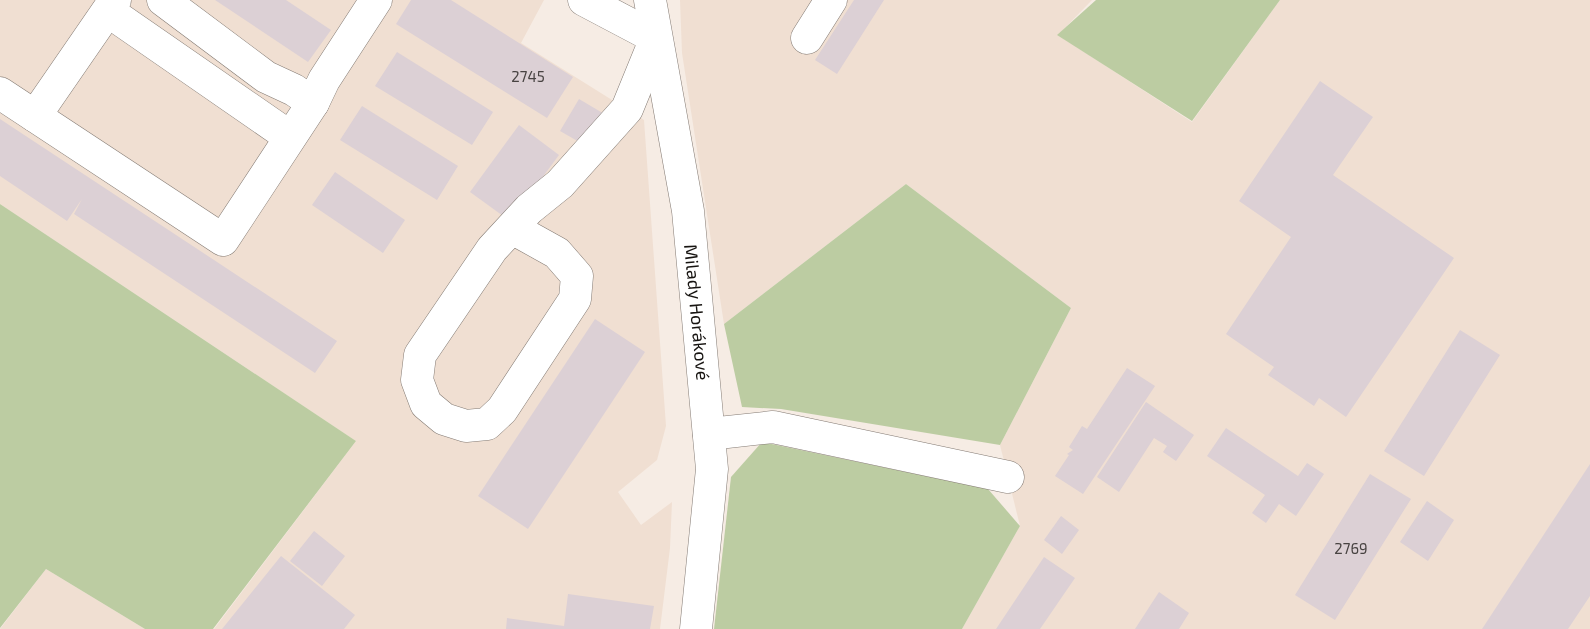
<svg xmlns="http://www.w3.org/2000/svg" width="1590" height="629" viewBox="0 0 1590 629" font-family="'Exo 2',sans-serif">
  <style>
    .built { fill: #f0dfd2 }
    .green { fill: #bccca2 }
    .building { fill: #dcd0d5 }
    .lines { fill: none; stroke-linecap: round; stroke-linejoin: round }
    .minor-casing { stroke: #847b74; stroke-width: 33 }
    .minor { stroke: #fff; stroke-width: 32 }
    .labels { text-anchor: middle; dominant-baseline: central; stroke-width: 6; stroke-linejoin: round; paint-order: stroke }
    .number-label { font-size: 15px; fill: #484342 }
    .street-label { font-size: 18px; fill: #171411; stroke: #fffbf8 }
  </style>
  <rect width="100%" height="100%" fill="#f6ece4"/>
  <!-- built -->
  <g class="built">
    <path d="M0 0H544L521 43 644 120 666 426 657 460 618 492 641 525 672 502 670 548 660 629H214L356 441 0 204Z"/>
    <path d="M680 0H1092L1058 35 1192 122 1280 0H1590V629H962L1020 526 1000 445 1071 308 906 184 724 324 682 53Z"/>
    <path d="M46 569 145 629H0Z"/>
  </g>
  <!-- green -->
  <g class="green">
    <path d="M1096 0H1280L1192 121 1057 35Z"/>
    <path d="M906 184 1071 308 1000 445 781 409 742 407 724 324Z"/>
    <path d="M0 204 356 441 213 629H145L46 569 0 628Z"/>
    <path d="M762 442 988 489 1020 526 962 629H714L731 477Z"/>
  </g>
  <!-- building -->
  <g class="building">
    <path d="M215 0H286L331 30 308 62Z"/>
    <path d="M411 0H451L573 77 547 118 396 24Z"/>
    <path d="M854 0H884L837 74 815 60Z"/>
    <path d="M397 52 493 112 472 145 375 86Z"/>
    <path d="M1320 81 1373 117 1333 175 1454 258 1346 417 1319 398 1314 406 1268 375 1274 367 1226 334 1291 237 1239 201Z"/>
    <path d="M579 99 606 115 588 147 560 131Z"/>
    <path d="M362 106 458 166 437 200 340 140Z"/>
    <path d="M0 119 337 341 315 373 74 214 82 199 67 221 0 176Z"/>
    <path d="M519 125 559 155 510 221 470 192Z"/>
    <path d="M335 172 405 220 383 253 312 205Z"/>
    <path d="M595 319 645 352 528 529 478 496Z"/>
    <path d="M1460 330 1500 355 1424 476 1384 451Z"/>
    <path d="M1127 368 1155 386 1083 494 1055 476 1069 455 1067 454 1073 450 1069 447 1082 426 1087 429Z"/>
    <path d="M1146 402 1194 435 1176 461 1163 452 1167 446 1154 438 1119 492 1097 477Z"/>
    <path d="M1226 428 1298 476 1307 463 1324 474 1296 516 1279 504 1266 523 1252 513 1265 495 1207 456Z"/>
    <path d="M1590 464V596L1568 629H1482Z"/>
    <path d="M1370 474 1411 499 1335 620 1295 595Z"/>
    <path d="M1427 501 1454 520 1428 561 1400 542Z"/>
    <path d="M1061 516 1079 530 1062 554 1044 540Z"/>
    <path d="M314 531 345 556 322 586 290 561Z"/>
    <path d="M281 556 355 615 344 629H222Z"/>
    <path d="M1044 557 1075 578 1040 629H996Z"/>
    <path d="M1159 592 1189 613 1179 629H1135Z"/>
    <path d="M568 594 654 606 650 629H506L507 618 564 626Z"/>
  </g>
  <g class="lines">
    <!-- minor casing -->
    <g class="minor-casing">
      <g id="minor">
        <path d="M163 0 266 77 294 90 313 103 324 80 376 0"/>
        <path d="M584 0 656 38"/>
        <path id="s1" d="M650 0 688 211 712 469 696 629"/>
        <path d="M108 11 290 137"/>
        <path d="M807 38 831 0"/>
        <path d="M0 93 223 240 313 103"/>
        <path d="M35 116 115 0"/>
        <path d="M512 228 557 253 577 276 575 299 502 410 487 424 466 426 444 419 426 404 417 380 420 355 492 249 529 209 560 184 627 109 656 38"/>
        <path d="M709 434 773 427 1008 477"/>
      </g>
    </g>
    <!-- minor -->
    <use href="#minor" class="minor"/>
  </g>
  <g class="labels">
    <!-- number labels -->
    <g class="number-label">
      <text x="528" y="76">2745</text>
      <text x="1351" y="548">2769</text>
    </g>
    <!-- street labels -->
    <g class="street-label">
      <text stroke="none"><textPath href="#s1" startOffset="316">Milady Horákové</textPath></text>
    </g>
  </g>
</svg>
